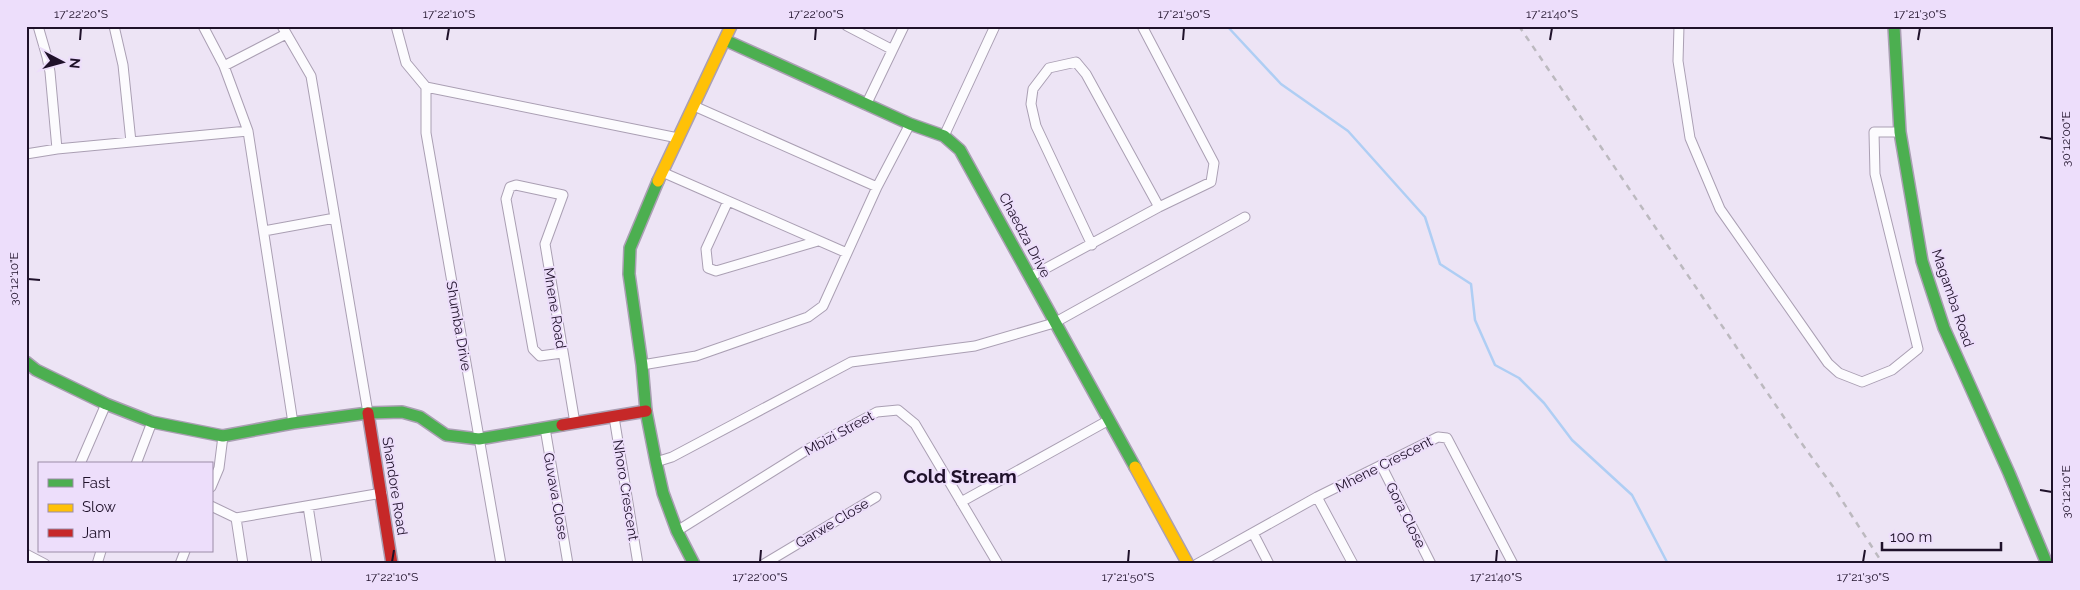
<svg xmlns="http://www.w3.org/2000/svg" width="2080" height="590" font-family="Raleway,sans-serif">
<rect width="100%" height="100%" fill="#ede4f5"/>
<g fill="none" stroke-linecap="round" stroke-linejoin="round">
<path stroke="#afcef4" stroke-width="2.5" d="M1227 26 1281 84 1348 131 1425 217 1440 264 1471 284 1475 320 1495 365 1519 378 1544 403 1572 440 1632 495 1668 564"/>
<defs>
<path id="street" d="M38 26 47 57 50 72 57 149
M114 26 123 65 131 142
M203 26 224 66 248 131 293 423
M282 26 311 76 368 413
M396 26 406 63 426 87 678 138
M847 26 891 49
M1679 26 1678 61 1690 138 1720 209 1828 363 1839 373 1862 382 1892 370 1918 349 1875 174 1874 132H1900
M224 66 286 34
M426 87V133L501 564
M866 105 904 26
M694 106 877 187
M944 136 995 26
M26 154 57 149 248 131
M662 172 847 253
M728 201 706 249 708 268 716 271 818 241
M264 231 335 218
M1092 245 1036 126 1031 104 1033 89 1049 68 1076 62 1086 74 1159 207
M1030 277 1159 207 1211 182 1214 163 1142 26
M562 353 540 356 533 349 506 199 510 187 516 185 563 195 545 244 575 423
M642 365 696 356 808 317 823 306 877 187 910 124
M614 417 638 564
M545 428 568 564
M656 462 672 457 851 362 975 346 1054 323 1245 217
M80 464 106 404
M136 464 152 422
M1381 465 1431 564
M211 487 219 468 223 436
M1317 497 1353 564
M961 502 1109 420
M211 506 236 518 382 493
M308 506 317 564
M236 518 243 564
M677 531 810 448 877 412 898 410 915 424 998 564
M1253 533 1269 564
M26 554 45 564
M97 564 101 551
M180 564 185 551
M764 564 876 497
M1197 564 1317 497 1438 437 1447 438 1513 564"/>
<path id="fast" d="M1894 26 1900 132 1922 261 1944 328 2009 473 2047 564
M725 40 910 124 944 136 960 150 1135 467
M658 181 630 248 629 274 642 365 646 411 656 462 663 493 677 531 694 564
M26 362 36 370 106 404 152 422 223 436 293 423 368 413 402 412 420 417 446 435 479 439 562 425"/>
<path id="slow" d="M658 181 731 26
M1135 467 1188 564"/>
<path id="jam" d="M368 413 392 564
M562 425 646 411"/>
</defs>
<use href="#street" stroke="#aa9fb3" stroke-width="11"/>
<use href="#fast" stroke="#aa9fb3" stroke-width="14"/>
<use href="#slow" stroke="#aa9fb3" stroke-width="14"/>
<use href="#jam" stroke="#aa9fb3" stroke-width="14"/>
<use href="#street" stroke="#fcfbfe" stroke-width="9"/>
<use href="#fast" stroke="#4caf50" stroke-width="11"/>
<use href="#slow" stroke="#ffc107" stroke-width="11"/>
<use href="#jam" stroke="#c62828" stroke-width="11"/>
<path stroke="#bcb9bf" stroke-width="2.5" stroke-dasharray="6 6" stroke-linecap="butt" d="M1519 26 1800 441 1834 488 1883 564"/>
</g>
<path fill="none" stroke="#1f112a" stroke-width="2" d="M80 40 81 28M447 40 449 28M815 40 816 28M1183 40 1184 28M1550 40 1552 28M1918 40 1920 28M2040 137 2052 139M28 279 40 280M2040 490 2052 492M392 562 394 550M760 562 761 550M1128 562 1129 550M1496 562 1497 550M1863 562 1865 550"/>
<g text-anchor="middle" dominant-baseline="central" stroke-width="4" stroke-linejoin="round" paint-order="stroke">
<g font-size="14" fill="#1f112a" stroke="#eddefb">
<text transform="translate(1025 235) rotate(62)">Chaedza Drive</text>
<text transform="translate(1953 298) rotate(71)">Magamba Road</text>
<text transform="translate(555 308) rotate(81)">Mnene Road</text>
<text transform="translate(459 326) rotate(80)">Shumba Drive</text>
<text transform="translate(839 433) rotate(-29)">Mbizi Street</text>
<text transform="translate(1384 464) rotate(-27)">Mhene Crescent</text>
<text transform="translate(395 486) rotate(81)">Shandore Road</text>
<text transform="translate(626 490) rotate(81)">Nhoro Crescent</text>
<text transform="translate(556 496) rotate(80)">Guvava Close</text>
<text transform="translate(1406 515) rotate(63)">Gora Close</text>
<text transform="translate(832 523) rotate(-31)">Garwe Close</text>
</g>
<g font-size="19" font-weight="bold" fill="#1f112a" stroke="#eddefb">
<text x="960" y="476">Cold Stream</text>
</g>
</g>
<rect width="2080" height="590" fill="none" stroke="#eddefb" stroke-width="55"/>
<rect x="38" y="462" width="175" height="90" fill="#eddefb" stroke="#9b8ca7"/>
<rect x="48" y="479" width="25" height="8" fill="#4caf50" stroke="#9b8ca7"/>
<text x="82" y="488" font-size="15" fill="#1f112a">Fast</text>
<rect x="48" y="504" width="25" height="8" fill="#ffc107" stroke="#9b8ca7"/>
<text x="82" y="512" font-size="15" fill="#1f112a">Slow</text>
<rect x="48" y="529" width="25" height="8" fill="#c62828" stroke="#9b8ca7"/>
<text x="82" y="538" font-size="15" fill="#1f112a">Jam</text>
<g transform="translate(62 62) rotate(96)" stroke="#eddefb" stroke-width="4" paint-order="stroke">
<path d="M0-4L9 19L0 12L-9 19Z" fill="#1f112a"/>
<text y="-8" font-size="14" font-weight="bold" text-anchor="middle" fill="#1f112a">N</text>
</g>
<path d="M1882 542v8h119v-8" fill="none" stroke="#1f112a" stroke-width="2.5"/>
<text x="1890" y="542" font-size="15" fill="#1f112a" stroke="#eddefb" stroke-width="4" paint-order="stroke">100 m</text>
<rect x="28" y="28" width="2024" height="534" fill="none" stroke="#1f112a" stroke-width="2"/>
<g font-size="12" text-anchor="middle" fill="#1f112a">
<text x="81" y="18">17°22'20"S</text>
<text x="449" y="18">17°22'10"S</text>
<text x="816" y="18">17°22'00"S</text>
<text x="1184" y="18">17°21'50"S</text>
<text x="1552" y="18">17°21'40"S</text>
<text x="1920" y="18">17°21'30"S</text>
<text transform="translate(2066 139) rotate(-90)" y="4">30°12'00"E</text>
<text transform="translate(14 279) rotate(-90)" y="4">30°12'10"E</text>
<text transform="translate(2066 492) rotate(-90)" y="4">30°12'10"E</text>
<text x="392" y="581">17°22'10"S</text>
<text x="760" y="581">17°22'00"S</text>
<text x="1128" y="581">17°21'50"S</text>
<text x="1496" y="581">17°21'40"S</text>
<text x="1863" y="581">17°21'30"S</text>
</g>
</svg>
